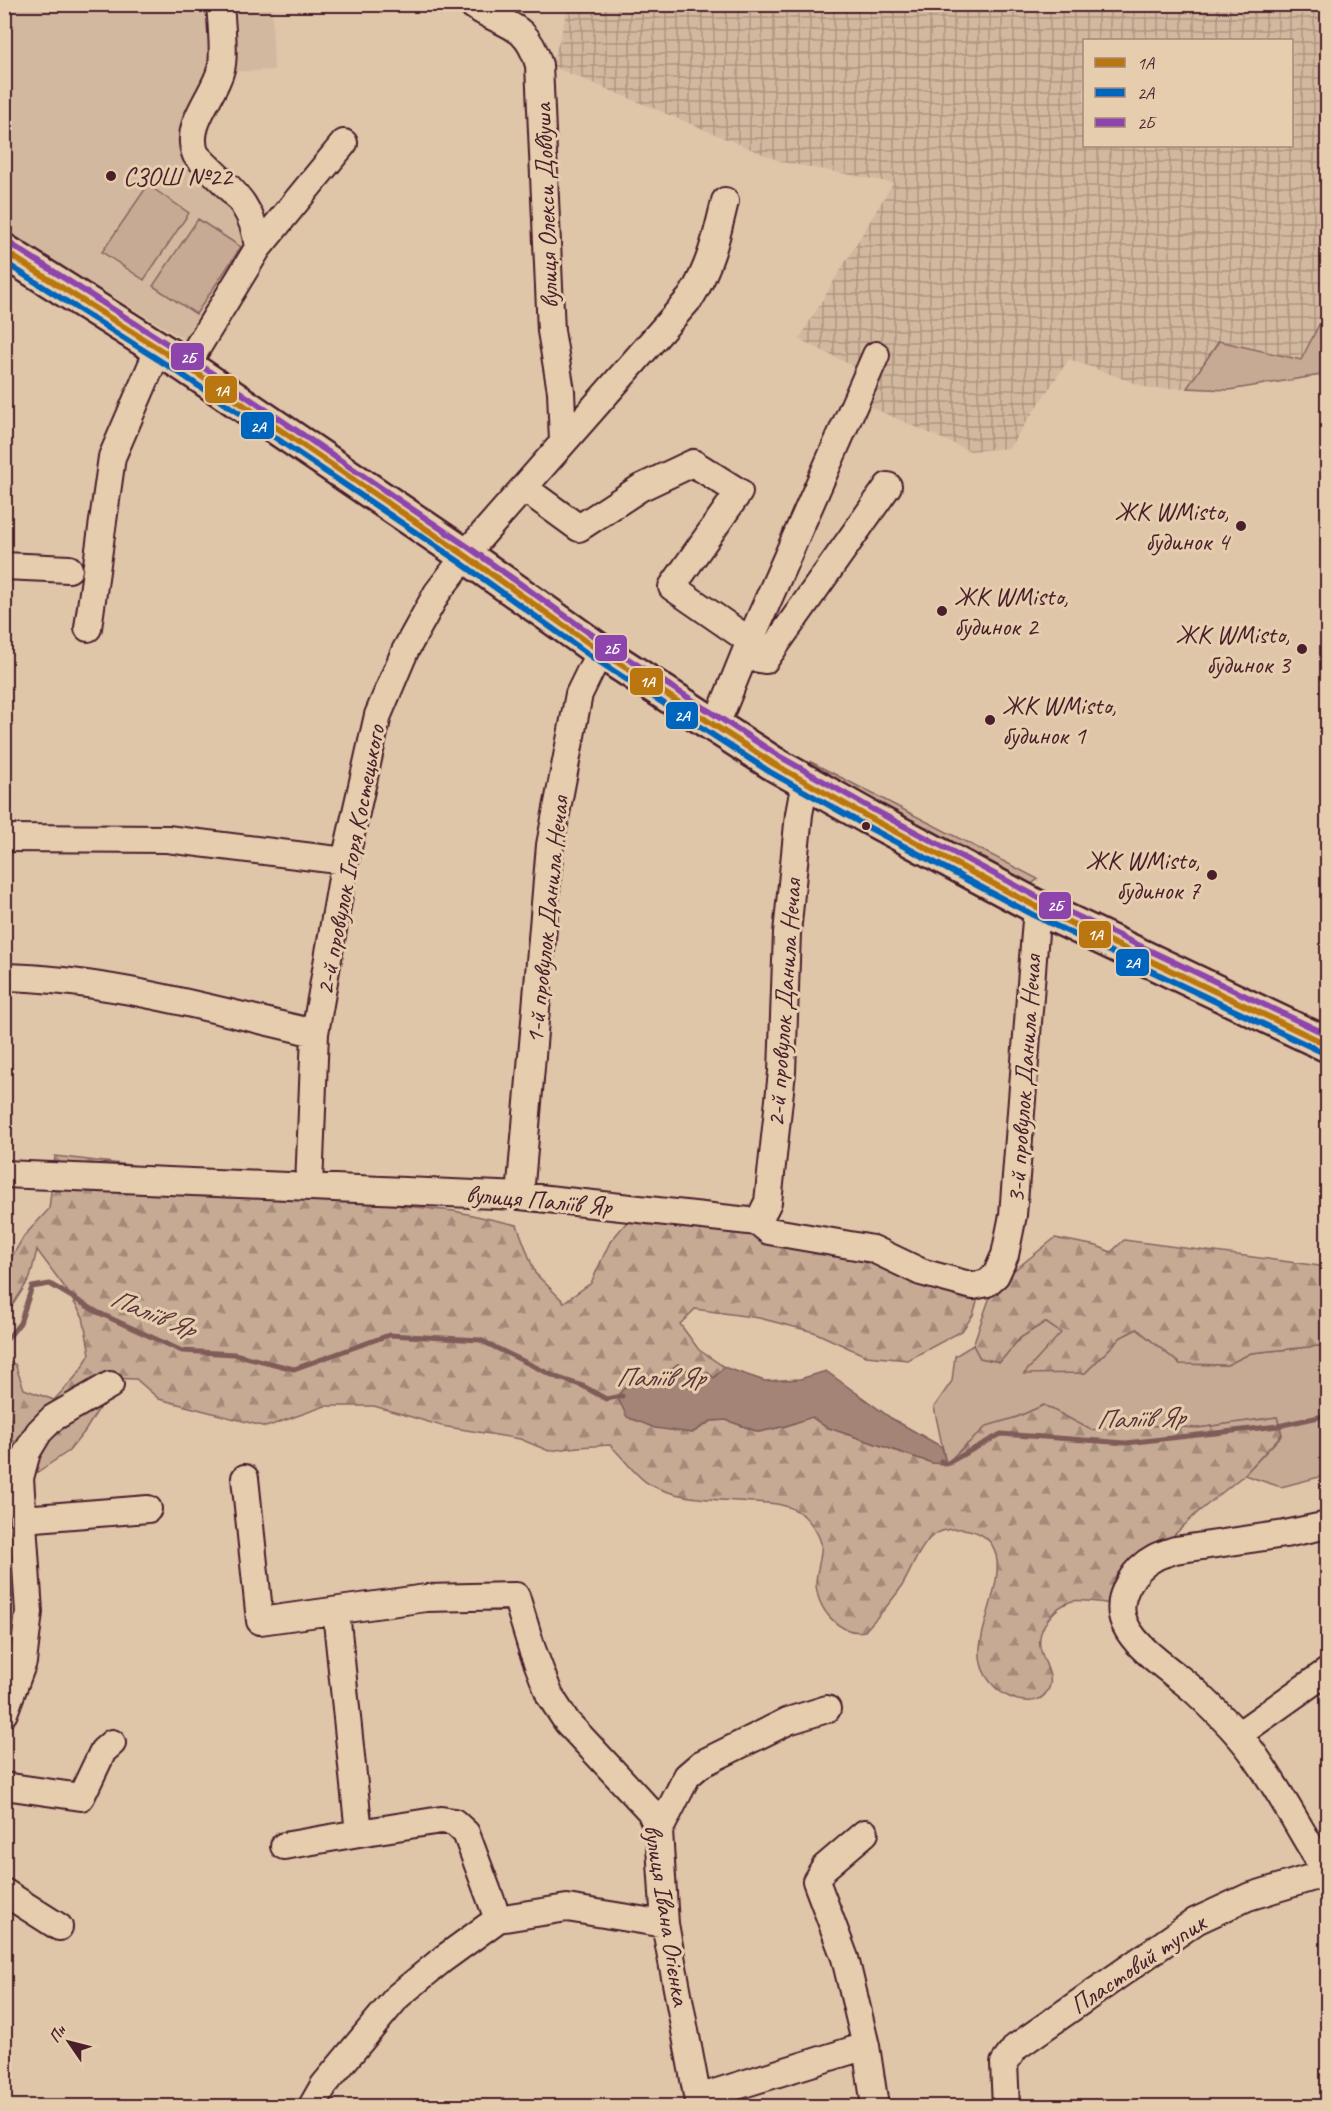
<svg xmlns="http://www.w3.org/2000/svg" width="1332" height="2111" font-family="Caveat,sans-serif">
<defs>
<pattern id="industrial-grid" width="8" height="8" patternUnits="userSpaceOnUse" patternTransform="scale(1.5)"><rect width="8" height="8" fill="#d2b89e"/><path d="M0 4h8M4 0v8" fill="none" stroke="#ac9581"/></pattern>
<pattern id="forest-firs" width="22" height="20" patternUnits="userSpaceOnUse" patternTransform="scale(1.5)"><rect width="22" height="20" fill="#c6aa94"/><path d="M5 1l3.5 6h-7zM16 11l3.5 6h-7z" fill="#a38a79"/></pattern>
</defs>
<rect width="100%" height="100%" fill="#dfc6a9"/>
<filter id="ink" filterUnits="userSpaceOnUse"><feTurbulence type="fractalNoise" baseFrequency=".0167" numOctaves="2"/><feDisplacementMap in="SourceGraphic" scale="12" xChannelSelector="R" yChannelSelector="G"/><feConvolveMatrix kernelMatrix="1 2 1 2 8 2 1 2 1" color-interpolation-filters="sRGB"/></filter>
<g filter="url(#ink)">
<path fill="#d2b89e" d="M264 4 272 10 274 70 228 72 193 131 257 236 197 347 5 231 4 5Z"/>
<path fill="url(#industrial-grid)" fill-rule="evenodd" d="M569 5H1327V309L1301 361 1219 341 1187 388 1151 389 1069 359 1009 448 970 451 857 401 869 374 799 339 893 183 782 162 552 66ZM1084 40H1292V146H1084Z"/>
<path fill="#c6aa94" stroke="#886460" stroke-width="1.5" d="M148 185 189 213 144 280 102 252Z
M198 219 241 247 196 314 153 286Z
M1327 309V374L1229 390 1187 388 1219 341 1301 360Z
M811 762 1038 879 1030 885 814 773Z
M1045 1322 1062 1333 1025 1373H1085L1121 1337 1137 1329 1180 1364 1227 1365 1251 1353 1327 1345V1475L1281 1487 1244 1475 1282 1435 1277 1417 1198 1428 1139 1425 1091 1430 1044 1405 1017 1417 965 1445 946 1464 934 1407 952 1381 955 1356 973 1345 980 1358 1000 1362 1020 1338Z"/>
<path fill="url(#forest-firs)" stroke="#886460" stroke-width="1.5" d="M55 1156 188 1172 218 1187 454 1211 517 1225 535 1273 564 1302 591 1283 610 1242 632 1216 746 1226 762 1244 789 1238 871 1252 979 1295 973 1315 962 1331 908 1360 866 1356 814 1332 759 1318 695 1309 680 1324 699 1350 724 1367 714 1378 707 1372 696 1376 678 1364 664 1374 628 1384 692 1433 711 1421 726 1420 759 1432 786 1426 811 1417 826 1427 932 1463 946 1464 987 1426 1017 1417 1044 1405 1091 1430 1139 1425 1198 1428 1277 1417 1282 1434 1244 1475 1197 1513 1136 1572 1121 1605C1111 1604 1080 1599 1072 1601 1055 1606 1037 1628 1040 1646 1042 1662 1058 1679 1046 1693 1042 1699 1034 1702 1026 1701 1015 1701 1001 1694 994 1686 984 1676 979 1663 980 1649 982 1613 1024 1543 969 1530 956 1527 940 1529 930 1538 916 1552 911 1573 900 1589 890 1604 877 1617 865 1631 839 1636 817 1609 816 1583 816 1570 823 1556 821 1543 818 1532 809 1519 800 1513 786 1503 768 1503 752 1502 718 1499 680 1501 649 1484 636 1477 622 1456 610 1445L578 1447 549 1451 520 1439 442 1426 374 1406H325L266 1427 159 1399 136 1379 106 1378V1397L85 1431 69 1451 33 1475 17 1445 5 1429V1361L15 1364 24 1389 54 1400 78 1374 90 1354 83 1317 66 1289 37 1250 30 1278 5 1317V1269L24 1236 49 1209Z
M1055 1238 1097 1246 1111 1252 1124 1240 1327 1267V1345L1251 1353 1227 1365 1180 1364 1137 1329 1121 1337 1085 1373 1024 1374 1061 1333 1045 1322 1020 1338 1000 1362 980 1358 973 1345 991 1294 1007 1276Z"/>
<path fill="#a38477" stroke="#7f5c59" stroke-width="1.5" d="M678 1364 696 1376 707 1372 714 1378 724 1367 765 1381 800 1379 826 1371 891 1418 942 1447 946 1464 932 1463 826 1427 812 1417 786 1426 759 1432 726 1420 711 1421 692 1433 655 1428 627 1417 617 1396 628 1384 664 1374Z"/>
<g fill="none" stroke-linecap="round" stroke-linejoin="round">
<path stroke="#7f5c59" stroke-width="5" d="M4 1343 20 1323 32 1287 50 1284 97 1312 182 1351 234 1354 294 1369 389 1335 480 1340 556 1377 583 1386 606 1399 622 1396
M941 1461 946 1464 1001 1434 1126 1443 1278 1426 1328 1415"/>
<defs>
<path id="minor" d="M471 4C503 27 526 20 539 65L551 331 561 391 563 442
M258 248 344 143
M186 366 258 248C253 200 226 187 196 155 183 125 214 97 221 69 225 57 221 19 220 4
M524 488 579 528 640 488 693 463 739 492 672 587 750 641
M4 566 69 569
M88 628 112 457 159 348
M744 656 765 660 888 486
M713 725 722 710 750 641 876 355
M4 838 167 839 345 861
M4 977C109 979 213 1010 315 1033
M4 1174 520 1196 758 1222 769 1231 873 1249 921 1272 973 1286 987 1283 996 1275 1005 1255 1013 1215 1037 907
M309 1187 315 1033 345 861 378 715 405 651 437 593 476 542 691 297C710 267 717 235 725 201
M520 1196 550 845 579 694 600 651
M758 1222 768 1202 782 1072 787 933 799 814 805 782
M245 1478 260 1621 426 1598 516 1596 532 1649 550 1696 567 1722 650 1811 659 1831 665 1924 699 2106
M23 1519 148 1509
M1328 1525 1285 1534 1175 1550C1168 1553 1160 1554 1154 1558 1135 1568 1118 1593 1122 1615 1128 1646 1175 1672 1197 1693 1220 1715 1244 1738 1261 1765 1285 1800 1305 1839 1328 1875
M336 1612 359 1833 441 1820 454 1822 466 1833 498 1919
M4 1713 23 1662 29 1612 20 1478 27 1452 39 1432 53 1418 110 1385
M1238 1735 1328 1671
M4 1786 81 1797 103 1751 112 1743
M659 1831 687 1776 701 1764 788 1721 827 1709
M865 1833 824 1868 816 1881 845 1958 866 2046 875 2106
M284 1846 359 1833
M4 1892 59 1927
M698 2098 866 2046
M312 2106 324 2085 398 1996 443 1959 498 1919 567 1908 665 1924
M1006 2106 1004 2063 1016 2047 1196 1921 1248 1897 1327 1873"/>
<path id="major" d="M4 251 186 366 466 556 600 651 774 764 870 818 1037 907 1328 1045"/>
</defs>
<use href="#minor" stroke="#4a1f2b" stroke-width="30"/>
<use href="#major" stroke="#4a1f2b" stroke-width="38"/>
<use href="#minor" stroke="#e5cdae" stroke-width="26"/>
<use href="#major" stroke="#e5cdae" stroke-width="33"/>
<defs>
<path id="bus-1" d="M4 251 186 366 466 556 600 651 774 764 870 818 1037 907 1328 1045"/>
<path id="bus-2" d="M4 262 181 374 461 563 595 659 770 772 866 826 1033 915 1324 1053"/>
<path id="bus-3" d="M9 243 191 359 471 549 605 644 779 756 874 810 1041 899 1328 1035"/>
</defs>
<use href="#bus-1" stroke="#e5cdae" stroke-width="10"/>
<use href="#bus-2" stroke="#e5cdae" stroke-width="10"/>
<use href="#bus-3" stroke="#e5cdae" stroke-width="10"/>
<use href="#bus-1" stroke="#ba770f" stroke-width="6"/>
<use href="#bus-2" stroke="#0065bd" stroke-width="6"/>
<use href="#bus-3" stroke="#8e44ad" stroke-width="6"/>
</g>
</g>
<g fill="#4a1f2b" stroke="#e5cdae" stroke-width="2">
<circle cx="111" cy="176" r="6"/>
<circle cx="1241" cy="526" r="6"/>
<circle cx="942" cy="611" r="6"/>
<circle cx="1302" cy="649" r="6"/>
<circle cx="990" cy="720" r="6"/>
<circle cx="866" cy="826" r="5"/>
<circle cx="1212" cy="875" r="6"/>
</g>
<g text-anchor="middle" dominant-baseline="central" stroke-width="6" stroke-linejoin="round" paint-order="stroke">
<g font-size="26" fill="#4a1f2b" stroke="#e5cdae" text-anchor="start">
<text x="123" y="176">СЗОШ №22</text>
<text x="1229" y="511" text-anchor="end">ЖК WMisto,<tspan x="1229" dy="30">будинок 4</tspan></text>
<text x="954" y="596">ЖК WMisto,<tspan x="954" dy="30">будинок 2</tspan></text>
<text x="1290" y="634" text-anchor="end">ЖК WMisto,<tspan x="1290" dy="30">будинок 3</tspan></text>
<text x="1002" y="705">ЖК WMisto,<tspan x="1002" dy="30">будинок 1</tspan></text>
<text x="1200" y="860" text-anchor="end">ЖК WMisto,<tspan x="1200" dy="30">будинок 7</tspan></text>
</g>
<g font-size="26" fill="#4a1f2b" stroke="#e5cdae">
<text transform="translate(546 206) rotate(-92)">вулиця Олекси Довбуша</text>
<text transform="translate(350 860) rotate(-79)">2-й провулок Ігоря Костецького</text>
<text transform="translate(547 920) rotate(-84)">1-й провулок Данила Нечая</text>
<text transform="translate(784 1003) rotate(-86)">2-й провулок Данила Нечая</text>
<text transform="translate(1024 1079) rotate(-86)">3-й провулок Данила Нечая</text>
<text transform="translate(539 1200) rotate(5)">вулиця Паліїв Яр</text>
<text transform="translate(667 1915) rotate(81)">вулиця Івана Огієнка</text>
<text transform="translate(1138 1964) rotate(-34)">Пластовий тупик</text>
</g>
<g font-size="27" font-style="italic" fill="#5c333a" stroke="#e5cdae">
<text transform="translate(153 1313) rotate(22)">Паліїв Яр</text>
<text x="660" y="1377">Паліїв Яр</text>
<text transform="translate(1140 1418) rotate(-2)">Паліїв Яр</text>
</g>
</g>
<g stroke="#e5cdae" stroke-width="2">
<rect x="170" y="342" width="35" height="29" rx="6" fill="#8e44ad"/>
<rect x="204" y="375" width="34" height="29" rx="6" fill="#ba770f"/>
<rect x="240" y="411" width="35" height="29" rx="6" fill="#0065bd"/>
<rect x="594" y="634" width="34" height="28" rx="6" fill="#8e44ad"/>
<rect x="629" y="667" width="35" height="29" rx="6" fill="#ba770f"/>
<rect x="665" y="701" width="34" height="29" rx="6" fill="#0065bd"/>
<rect x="1038" y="891" width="34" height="29" rx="6" fill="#8e44ad"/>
<rect x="1078" y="920" width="34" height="29" rx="6" fill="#ba770f"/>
<rect x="1115" y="948" width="35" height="29" rx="6" fill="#0065bd"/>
</g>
<g font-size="16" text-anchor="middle" font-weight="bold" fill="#fff">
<text x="188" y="363">2Б</text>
<text x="221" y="396">1А</text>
<text x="258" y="432">2А</text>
<text x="611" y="654">2Б</text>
<text x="647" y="687">1А</text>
<text x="682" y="721">2А</text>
<text x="1055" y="911">2Б</text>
<text x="1095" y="940">1А</text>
<text x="1132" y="968">2А</text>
</g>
<rect width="1332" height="2111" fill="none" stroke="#e5cdae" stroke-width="24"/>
<rect x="12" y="12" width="1308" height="2087" fill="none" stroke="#4a1f2b" stroke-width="2" filter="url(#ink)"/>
<rect x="1083" y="39" width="210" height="108" fill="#e5cdae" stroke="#a7877a" stroke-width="1.5"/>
<rect x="1095" y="58" width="30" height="9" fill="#ba770f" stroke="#a7877a" stroke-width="1.5"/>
<text x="1137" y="69" font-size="18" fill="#4a1f2b">1А</text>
<rect x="1095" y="88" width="30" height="9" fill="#0065bd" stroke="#a7877a" stroke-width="1.5"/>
<text x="1137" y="99" font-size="18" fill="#4a1f2b">2А</text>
<rect x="1095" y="118" width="30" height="9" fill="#8e44ad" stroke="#a7877a" stroke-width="1.5"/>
<text x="1137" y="129" font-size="18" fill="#4a1f2b">2Б</text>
<g transform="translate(69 2042) rotate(305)" stroke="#e5cdae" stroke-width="4.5" paint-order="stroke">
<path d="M0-4.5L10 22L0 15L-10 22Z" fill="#4a1f2b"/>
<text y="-9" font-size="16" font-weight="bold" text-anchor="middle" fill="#4a1f2b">Пн</text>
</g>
</svg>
